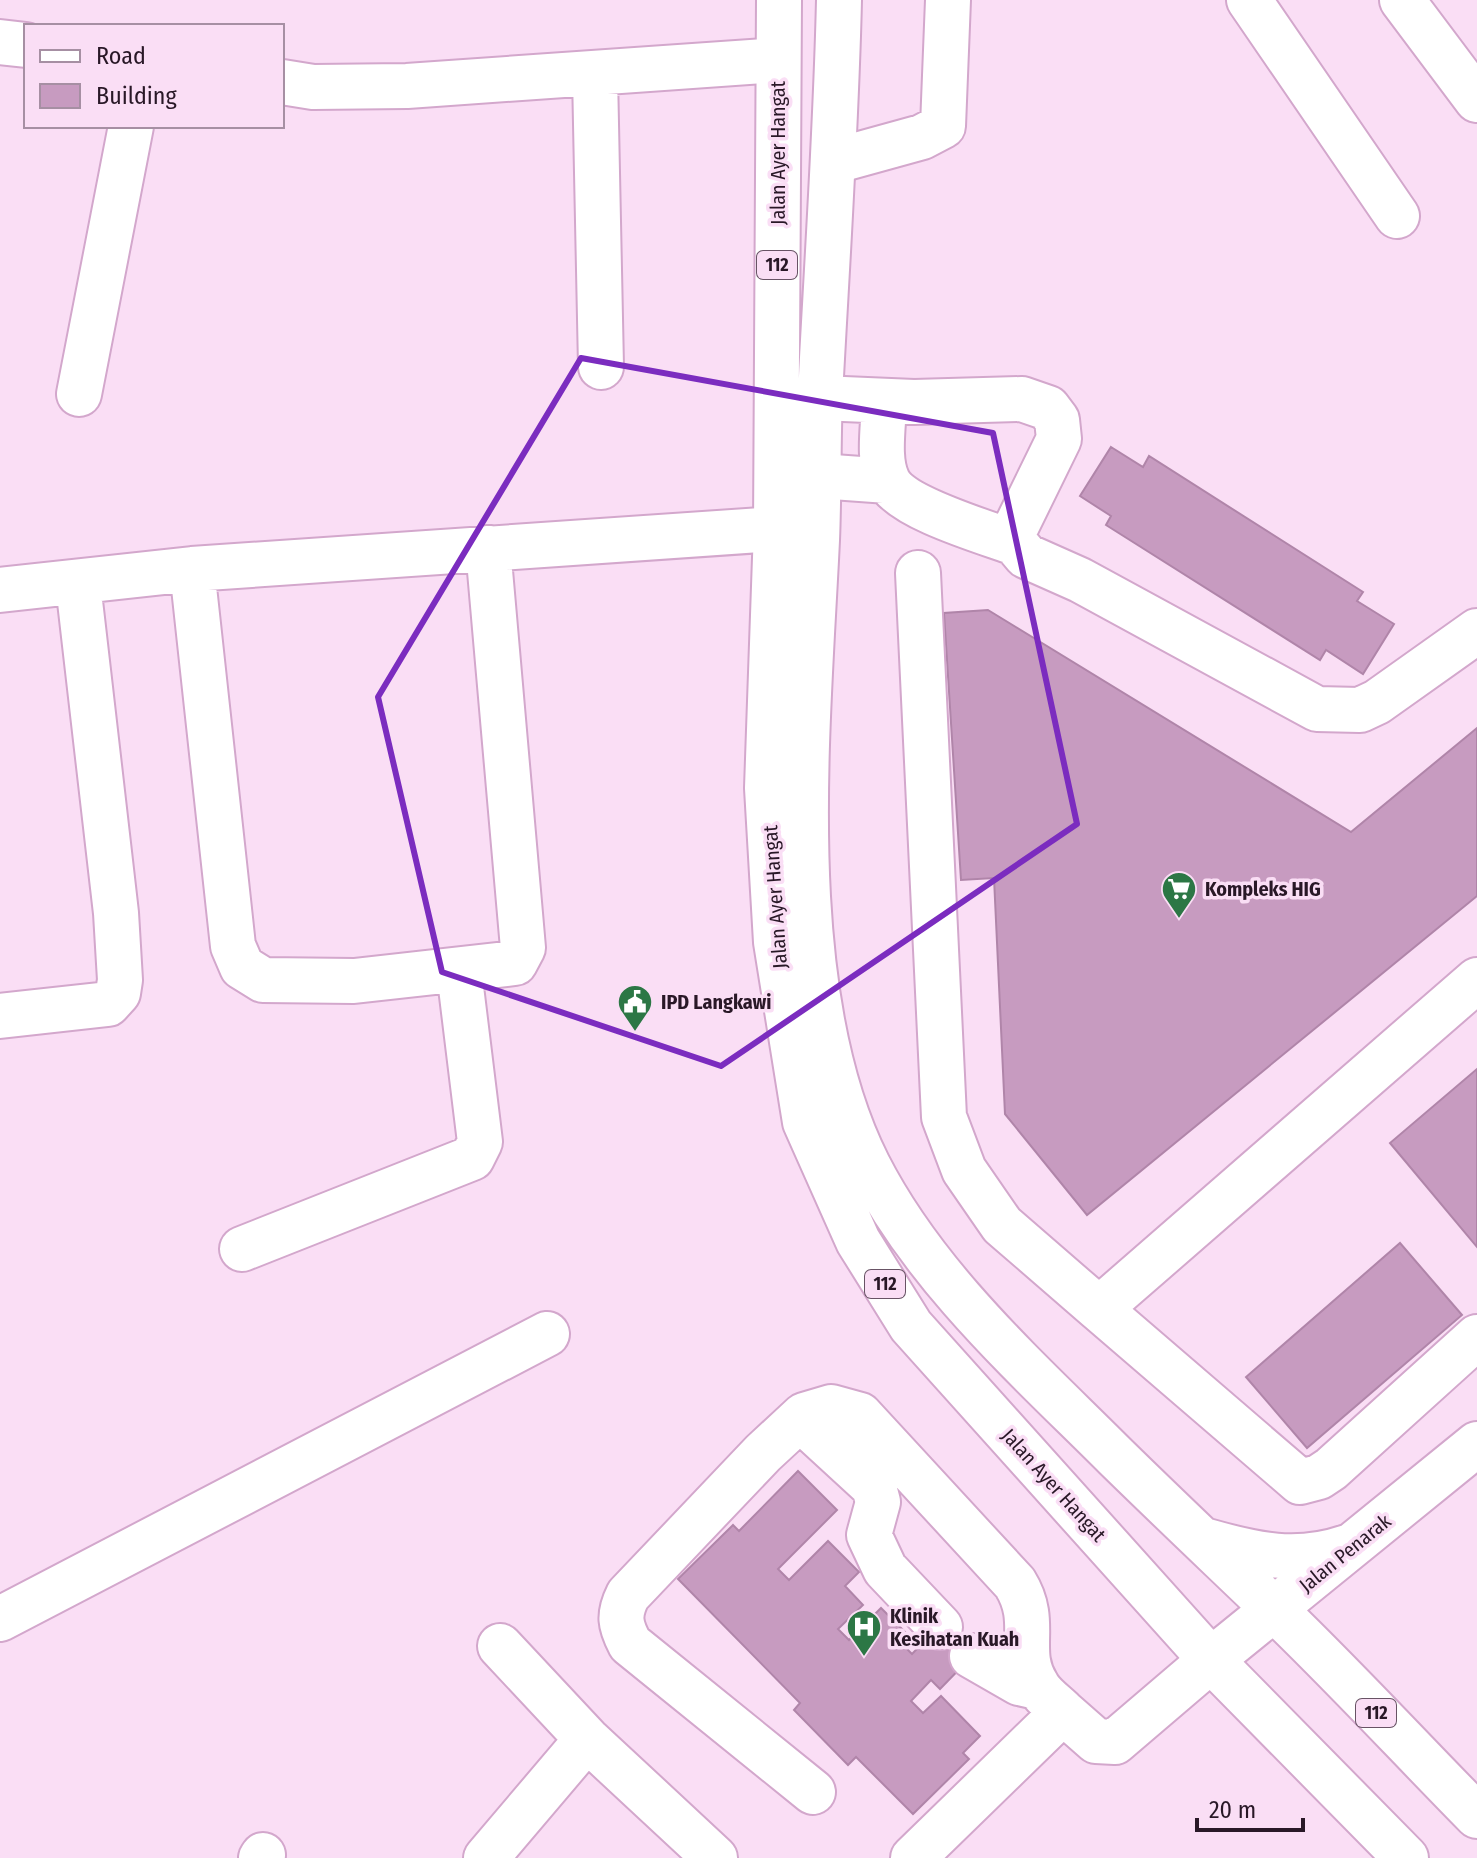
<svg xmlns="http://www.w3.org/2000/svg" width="1477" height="1858" font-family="'Fira Sans Condensed',sans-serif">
<rect width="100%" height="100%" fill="#fadef5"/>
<path fill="#c79bc0" stroke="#b085a9" stroke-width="2" d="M1111 447 1143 467 1149 456 1363 592 1357 601 1394 624 1363 674 1326 650 1320 660 1106 525 1111 516 1080 496Z
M988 610 1351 832 1477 728V896L1087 1215 1005 1114 994 878 961 880 944 613Z
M1477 1069V1247L1390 1143Z
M1400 1243 1462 1315 1307 1448 1246 1377Z
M798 1471 837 1510 778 1569 789 1580 828 1541 859 1572 845 1586 863 1605 838 1629 849 1640 881 1608 911 1638 903 1645 912 1654 945 1620 976 1652 940 1689 931 1680 911 1701 923 1713 941 1696 980 1736 963 1753 969 1759 913 1814 856 1757 848 1765 794 1710 800 1703 678 1579 733 1525 739 1531Z"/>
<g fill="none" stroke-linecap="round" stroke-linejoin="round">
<defs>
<path id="minor" d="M1249 0 1397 216
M1402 0 1477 100
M0 42 26 45
M595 75 601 367
M282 82 313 87 407 86 778 60
M835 161 922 137 943 126 948 0
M79 394 131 126
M820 398 914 402 1022 399 1048 408 1057 420 1059 439 1014 531 1015 543 1026 556 1080 580 1317 709 1360 710 1377 702 1477 631
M884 401C884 424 877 459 888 481 902 508 985 532 1015 543
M819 476 888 481
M192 569 233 946 242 967 263 980 354 981 515 963 523 948 488 548
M918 573 944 1117 964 1170 1002 1225 1099 1309
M0 590 192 569 776 529 815 533
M1477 980 1099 1309 1300 1482 1319 1477 1331 1469 1477 1337
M0 1016 108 1004 118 993 120 980 116 913 78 584
M242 1249 472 1158 480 1142 459 971
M800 1419 874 1487 878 1502 869 1535 885 1569 940 1627
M0 1619 547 1334
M500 1646 587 1739 715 1858
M972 1656 1019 1683 1037 1687
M813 1792 630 1644C620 1625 618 1615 628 1595L763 1453 804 1415 831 1407 860 1415 1015 1583C1040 1623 1015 1650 1037 1685 1042 1695 1055 1704 1063 1712
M261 1858 263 1855
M486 1858 587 1739
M913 1858 1063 1712 1096 1741 1115 1742 1211 1660"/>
<path id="major" d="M779 0 776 529 767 788 776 942 805 1122 858 1241 911 1326 1211 1660 1406 1858
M839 0C836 132 827 263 820 395 818 443 819 492 817 540 808 730 781 993 868 1165 926 1279 1027 1368 1116 1457 1168 1508 1221 1558 1273 1608 1343 1675 1409 1747 1477 1816
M1207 1541C1256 1555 1297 1564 1347 1547
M1211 1660 1477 1444"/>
</defs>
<use href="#minor" stroke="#d3a7cc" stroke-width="48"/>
<use href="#major" stroke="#d3a7cc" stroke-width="48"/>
<use href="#minor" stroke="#fff" stroke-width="44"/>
<use href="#major" stroke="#fff" stroke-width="44"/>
</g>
<path fill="none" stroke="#7b2cbf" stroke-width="6" stroke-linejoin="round" d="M581 358 993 433 1077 824 721 1066 442 972 378 697Z"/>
<defs>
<symbol id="supermarket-pin" viewBox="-11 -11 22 30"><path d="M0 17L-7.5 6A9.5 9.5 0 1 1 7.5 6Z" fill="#2c7745" stroke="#fadef5"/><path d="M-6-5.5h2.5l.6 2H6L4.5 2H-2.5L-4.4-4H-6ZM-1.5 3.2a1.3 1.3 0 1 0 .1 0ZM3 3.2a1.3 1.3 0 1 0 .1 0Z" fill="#fff"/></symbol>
<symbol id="civic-pin" viewBox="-11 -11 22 30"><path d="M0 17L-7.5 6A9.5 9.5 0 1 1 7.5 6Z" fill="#2c7745" stroke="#fadef5"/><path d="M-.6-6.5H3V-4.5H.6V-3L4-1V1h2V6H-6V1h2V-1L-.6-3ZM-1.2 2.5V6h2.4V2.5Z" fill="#fff"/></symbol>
<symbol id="hospital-pin" viewBox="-11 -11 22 30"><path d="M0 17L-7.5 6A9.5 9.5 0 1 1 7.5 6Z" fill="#2c7745" stroke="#fadef5"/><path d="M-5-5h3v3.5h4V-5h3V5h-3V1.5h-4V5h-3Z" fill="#fff"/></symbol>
</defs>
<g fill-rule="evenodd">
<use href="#supermarket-pin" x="1159" y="869" width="40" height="54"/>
<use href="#civic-pin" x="615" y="982" width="40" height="54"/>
<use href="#hospital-pin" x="844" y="1607" width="40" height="54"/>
</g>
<g text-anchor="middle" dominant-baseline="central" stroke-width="7" stroke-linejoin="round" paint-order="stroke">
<g fill="#fadef5" stroke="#685365" stroke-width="2">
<rect x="757" y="251" width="40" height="28" rx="6"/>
<rect x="865" y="1270" width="40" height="28" rx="6"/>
<rect x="1356" y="1699" width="40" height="28" rx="6"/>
</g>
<g font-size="18" font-weight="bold" fill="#291827">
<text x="777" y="265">112</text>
<text x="885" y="1284">112</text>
<text x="1376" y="1713">112</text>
</g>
<g font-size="20" fill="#291827" stroke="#fadef5">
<text transform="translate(778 153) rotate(-90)">Jalan Ayer Hangat</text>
<text transform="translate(775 897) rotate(-94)">Jalan Ayer Hangat</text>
<text transform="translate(1054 1485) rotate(48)">Jalan Ayer Hangat</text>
<text transform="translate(1345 1553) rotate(-39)">Jalan Penarak</text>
</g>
<g font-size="20" font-weight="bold" fill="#291827" stroke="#fadef5" text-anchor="start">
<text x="1205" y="889">Kompleks HIG</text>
<text x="661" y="1002">IPD Langkawi</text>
<text x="890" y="1616">Klinik<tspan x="890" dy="23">Kesihatan Kuah</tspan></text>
</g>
</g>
<rect x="24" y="24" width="260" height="104" fill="#fadef5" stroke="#a68fa3" stroke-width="2"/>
<rect x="40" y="50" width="40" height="12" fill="#ffffff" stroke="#a68fa3" stroke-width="2"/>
<text x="96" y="64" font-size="24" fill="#291827">Road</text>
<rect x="40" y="84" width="40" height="24" fill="#c79bc0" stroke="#a68fa3" stroke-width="2"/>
<text x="96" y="104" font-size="24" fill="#291827">Building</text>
<path d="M1197 1818v12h106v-12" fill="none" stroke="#291827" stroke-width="4"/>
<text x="1209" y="1818" font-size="24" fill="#291827" stroke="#fadef5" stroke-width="6" paint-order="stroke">20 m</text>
</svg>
